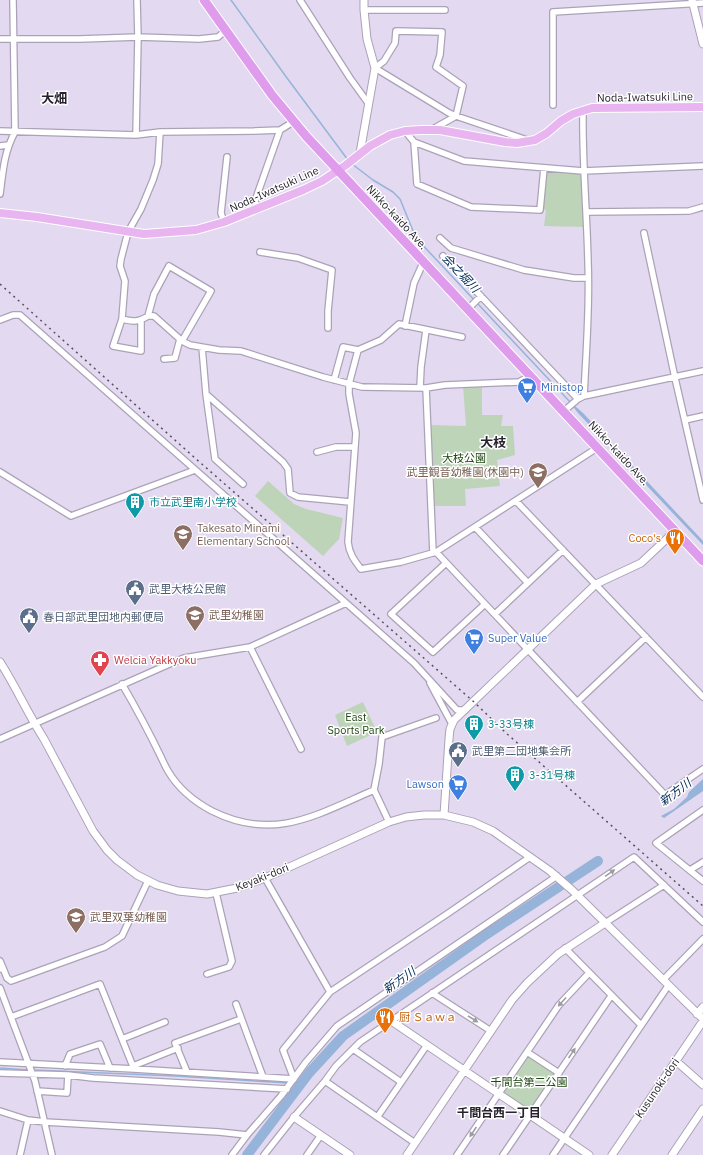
<svg xmlns="http://www.w3.org/2000/svg" width="703" height="1155" font-family="'IBM Plex Sans','Noto Sans JP',sans-serif">
<rect width="100%" height="100%" fill="#e3d9f0"/>
<path fill="#bed4b8" d="M549 171 579 173 582 176 585 227 544 226 546 210 543 209 547 173Z
M482 385V415H503L501 426H513L515 455 497 460 500 486 465 489 466 506H433L430 425 466 426 463 386Z
M268 481 294 504 306 509 343 518 339 539 323 556 255 496Z
M363 702 377 732 347 746 335 715Z
M528 1054 555 1072 529 1111 502 1093Z"/>
<path fill="#96b4d9" d="M568 400 583 413 703 541V545L578 413Z
M703 779V791L664 818 661 816 674 809 687 797 689 792Z"/>
<g fill="none" stroke-linecap="round" stroke-linejoin="round">
<path stroke="#96b4d9" stroke-width="1.5" d="M231 0 287 78 348 160
M352 164 373 180 393 192 400 199 416 238 571 403
M0 1068 28 1070
M32 1070 175 1076 288 1083
M293 1083H302"/>
<path stroke="#96b4d9" stroke-width="10" d="M247 1155 309 1073 343 1036 487 934 598 861"/>
<defs>
<path id="minor" d="M300 0 350 78 368 103
M364 10H445
M0 39H80L138 37 199 39 218 37 225 31
M553 105V12L703 3
M583 110C582 161 587 212 588 262 590 307 586 352 584 396
M433 129 456 116 463 86 436 67 440 55 442 32 396 31 395 43 384 61 375 68 449 113 456 116 527 140
M0 131 136 135 160 132 254 131 280 130 293 122
M405 131 414 142 464 161 583 171 703 166
M136 135 138 37 137 0
M414 142 417 184 471 207 540 210 544 168
M0 146 8 145
M0 194C3 171 4 152 15 132L13 0
M258 209 255 201 280 130
M587 212 689 211 703 207
M224 222 221 213 227 157
M644 233 675 378 703 500
M440 238 451 248 524 270 574 278H588
M260 252 298 258 332 270 328 311V328
M443 256 578 399
M467 310 481 296
M148 316 154 294 169 266 211 291 182 341
M122 319C133 322 139 322 148 316H154L182 341 190 345 219 350 241 351 323 377 362 387 426 388 445 385 519 382 530 376
M0 320 13 315H20L414 663 457 710H465
M141 321V351L113 346 122 319 125 281 120 266 121 259 128 232 141 209 153 180 158 164 160 132
M405 326 414 283 423 263
M462 337 399 324 381 340 358 350 349 384V394L356 433 348 542C349 553 354 560 361 569L401 562 436 552 597 448
M202 347 206 394 283 462 288 469 290 493 298 497 350 502
M164 359 175 358 180 339
M334 380 343 347 358 350
M420 388 421 367 426 330
M426 388 433 553
M206 394 215 459 243 484
M564 411 578 399 584 396 703 371
M685 420 703 416
M317 452 336 447H355
M0 472 71 516 195 470
M516 501 703 697
M475 527 528 583
M436 552 665 795 703 769
M446 563 391 614 433 652 485 604
M495 614 563 550
M250 647 301 749
M430 683 452 724
M122 684C136 708 149 732 161 757 163 761 165 766 168 771 178 788 195 802 212 811 274 842 316 815 374 790
M577 702 646 637
M0 739 167 665 184 658 250 647 346 603
M703 810 656 843 703 881
M389 822 374 790 379 764 382 737 436 718
M690 870 703 862
M265 878 330 992
M605 923 664 885
M565 948 641 1025
M0 961 3 968
M0 969 3 968 7 978 11 981 105 947 122 936 148 881
M207 974 229 967 232 961 216 893
M663 980 703 939
M0 988 35 1081 52 1155
M432 993 491 1031
M236 1004 263 1077
M11 1017 100 984 134 1069
M122 1039 165 1022
M353 1049 401 1082
M527 1052 559 1073
M0 1062 134 1069 294 1079
M65 1066 70 1054 100 1044 110 1068
M133 1066 178 1048
M187 1072 175 1043 241 1019
M0 1073 68 1075 93 1078 287 1089
M294 1079 283 1050 330 992 447 914 530 857
M325 1081 415 1143
M37 1091 67 1093 68 1075
M0 1111 28 1120 45 1122 219 1132 247 1135
M378 1116 427 1045
M20 1155 28 1120
M232 1155 247 1135 281 1096 306 1062 337 1026 557 876
M264 1155 294 1117 325 1081 336 1066 360 1042 634 857 703 922
M307 1155 321 1135
M457 1155 559 1005 589 973
M503 1155 611 996
M553 1155 668 986"/>
<path id="tertiary" d="M692 0 703 44
M360 153 375 68 367 39 364 10V0
M0 662C16 687 28 714 44 739L93 831 107 850 117 860 137 875 157 885 178 891 207 894 237 888 265 878 389 822 406 817 424 815H444L473 822 493 831 550 871 572 890 703 1019
M444 815 449 739 450 729 454 720 596 584 641 563 675 531
M697 1014 703 1007
M390 1020 589 1155
M676 1061 703 1085
M294 1117 350 1155
M407 1155 512 1000 527 983 558 954 605 923
M612 1155 703 1021
M672 1155 703 1109"/>
<path id="primary" d="M0 213 37 217 144 234 196 230 224 222 303 190 322 181 346 165 370 146 390 135 405 131 421 130H440L505 142 517 143 535 140 547 133 561 121 573 114 592 108 703 107"/>
<path id="trunk" d="M204 0 272 95 306 136 703 561"/>
</defs>
<use href="#minor" stroke="#aca2b8" stroke-width="8"/>
<use href="#tertiary" stroke="#aca2b8" stroke-width="9"/>
<use href="#primary" stroke="#fff" stroke-width="10"/>
<use href="#trunk" stroke="#fff" stroke-width="11"/>
<use href="#minor" stroke="#fff" stroke-width="5.5"/>
<use href="#tertiary" stroke="#fff" stroke-width="7"/>
<use href="#primary" stroke="#e8b5f1" stroke-width="8"/>
<use href="#trunk" stroke="#e09cec" stroke-width="9"/>
<path stroke="#56515d" stroke-width="1.5" stroke-dasharray="2 4" stroke-linecap="butt" d="M0 284 195 458 474 702 506 733 703 906"/>
</g>
<defs><path id="oneway-solid" d="M-6-.8H1V-3.2L6.5 0L1 3.2V.8H-6Z"/></defs>
<g fill="#9e9ca0">
<use href="#oneway-solid" transform="translate(610 873) rotate(-34)"/>
<use href="#oneway-solid" transform="translate(562 1002) rotate(132)"/>
<use href="#oneway-solid" transform="translate(473 1019) rotate(32)"/>
<use href="#oneway-solid" transform="translate(572 1053) rotate(-56)"/>
<use href="#oneway-solid" transform="translate(473 1132) rotate(124)"/>
</g>
<defs>
<symbol id="supermarket-pin" viewBox="-11 -11 22 30"><path d="M0 17L-7.5 6A9.5 9.5 0 1 1 7.5 6Z" fill="#3f7fe0" stroke="#fff"/><path d="M-6-5.5h2.5l.6 2H6L4.5 2H-2.5L-4.4-4H-6ZM-1.5 3.2a1.3 1.3 0 1 0 .1 0ZM3 3.2a1.3 1.3 0 1 0 .1 0Z" fill="#fff"/></symbol>
<symbol id="school-pin" viewBox="-11 -11 22 30"><path d="M0 17L-7.5 6A9.5 9.5 0 1 1 7.5 6Z" fill="#8d6e63" stroke="#fff"/><path d="M0-5L7-2L0 1L-7-2ZM-4 1L0 2.5L4 1V4Q0 6-4 4Z" fill="#fff"/></symbol>
<symbol id="building-pin" viewBox="-11 -11 22 30"><path d="M0 17L-7.5 6A9.5 9.5 0 1 1 7.5 6Z" fill="#0f9aa8" stroke="#fff"/><path d="M-4-6H4V6H1V3H-1V6H-4ZM-2.5-4.3h1.7v1.8h-1.7ZM.8-4.3h1.7v1.8H.8ZM-2.5-1h1.7V.8h-1.7ZM.8-1h1.7V.8H.8Z" fill="#fff"/></symbol>
<symbol id="restaurant-pin" viewBox="-11 -11 22 30"><path d="M0 17L-7.5 6A9.5 9.5 0 1 1 7.5 6Z" fill="#e8710a" stroke="#fff"/><path d="M-5-6h1v4h1v-4h1v4h1v-4h1v5L-1.5 .5V6h-2V.5L-5-1ZM5-6V6H3V1.5H1.5Q1.5-4 5-6Z" fill="#fff"/></symbol>
<symbol id="civic-pin" viewBox="-11 -11 22 30"><path d="M0 17L-7.5 6A9.5 9.5 0 1 1 7.5 6Z" fill="#5c6f8a" stroke="#fff"/><path d="M-.6-6.5H3V-4.5H.6V-3L4-1V1h2V6H-6V1h2V-1L-.6-3ZM-1.2 2.5V6h2.4V2.5Z" fill="#fff"/></symbol>
<symbol id="pharmacy-pin" viewBox="-11 -11 22 30"><path d="M0 17L-7.5 6A9.5 9.5 0 1 1 7.5 6Z" fill="#e0444e" stroke="#fff"/><path d="M-2-6h4v4h4v4h-4v4h-4v-4h-4v-4h4Z" fill="#fff"/></symbol>
</defs>
<g fill-rule="evenodd">
<use href="#supermarket-pin" x="516" y="376" width="22" height="30"/>
<use href="#school-pin" x="527" y="461" width="22" height="30"/>
<use href="#building-pin" x="124" y="491" width="22" height="30"/>
<use href="#school-pin" x="172" y="523" width="22" height="30"/>
<use href="#restaurant-pin" x="664" y="527" width="22" height="30"/>
<use href="#civic-pin" x="124" y="578" width="22" height="30"/>
<use href="#school-pin" x="184" y="604" width="22" height="30"/>
<use href="#civic-pin" x="18" y="606" width="22" height="30"/>
<use href="#supermarket-pin" x="463" y="627" width="22" height="30"/>
<use href="#pharmacy-pin" x="89" y="649" width="22" height="30"/>
<use href="#building-pin" x="463" y="713" width="22" height="30"/>
<use href="#civic-pin" x="447" y="740" width="22" height="30"/>
<use href="#building-pin" x="504" y="764" width="22" height="30"/>
<use href="#supermarket-pin" x="447" y="773" width="22" height="30"/>
<use href="#school-pin" x="65" y="906" width="22" height="30"/>
<use href="#restaurant-pin" x="374" y="1006" width="22" height="30"/>
</g>
<g text-anchor="middle" dominant-baseline="central" stroke-width="3" stroke-linejoin="round" paint-order="stroke">
<g font-size="11" fill="#27232c" stroke="#fff">
<text transform="translate(645 97) rotate(-1)">Noda-Iwatsuki Line</text>
<text transform="translate(274 189) rotate(-24)">Noda-Iwatsuki Line</text>
<text transform="translate(397 217) rotate(47)">Nikko-kaido Ave.</text>
<text transform="translate(619 453) rotate(47)">Nikko-kaido Ave.</text>
<text transform="translate(262 877) rotate(-22)">Keyaki-dori</text>
<text transform="translate(657 1088) rotate(-56)">Kusunoki-dori</text>
</g>
<g font-size="11" fill="#366cbe" stroke="#fff" text-anchor="start">
<text x="541" y="387">Ministop</text>
<text x="488" y="638">Super Value</text>
<text x="444" y="784" text-anchor="end">Lawson</text>
</g>
<g font-size="11" fill="#1f4712" stroke="#fff">
<text x="464" y="458">大枝公園</text>
<text x="356" y="717">East<tspan x="356" dy="13">Sports Park</tspan></text>
<text x="529" y="1082">千間台第二公園</text>
</g>
<g font-size="11" fill="#785e54" stroke="#fff" text-anchor="start">
<text x="524" y="472" text-anchor="end">武里観音幼稚園(休園中)</text>
<text x="197" y="528">Takesato Minami<tspan x="197" dy="13">Elementary School</tspan></text>
<text x="209" y="615">武里幼稚園</text>
<text x="90" y="917">武里双葉幼稚園</text>
</g>
<g font-size="11" fill="#0d838f" stroke="#fff" text-anchor="start">
<text x="149" y="502">市立武里南小学校</text>
<text x="488" y="724">3-33号棟</text>
<text x="529" y="775">3-31号棟</text>
</g>
<g font-size="11" fill="#c56008" stroke="#fff" text-anchor="end">
<text x="661" y="538">Coco's</text>
<text x="399" y="1017" text-anchor="start">厨 Ｓａｗａ</text>
</g>
<g font-size="11" fill="#4e5e75" stroke="#fff" text-anchor="start">
<text x="149" y="589">武里大枝公民館</text>
<text x="43" y="617">春日部武里団地内郵便局</text>
<text x="472" y="751">武里第二団地集会所</text>
</g>
<g font-size="11" fill="#be3a42" stroke="#fff" text-anchor="start">
<text x="114" y="660">Welcia Yakkyoku</text>
</g>
<g font-size="12" font-style="italic" fill="#002a57" stroke="#fff">
<text transform="translate(461 273) rotate(47)">会之堀川</text>
<text transform="translate(675 792) rotate(-37)">新方川</text>
<text transform="translate(399 980) rotate(-35)">新方川</text>
</g>
<g font-size="12" font-weight="bold" fill="#27232c" stroke="#fff">
<text x="499" y="1112">千間台西一丁目</text>
</g>
<g font-size="13" font-weight="bold" fill="#27232c" stroke="#fff">
<text x="54" y="98">大畑</text>
<text x="493" y="442">大枝</text>
</g>
</g>
</svg>
